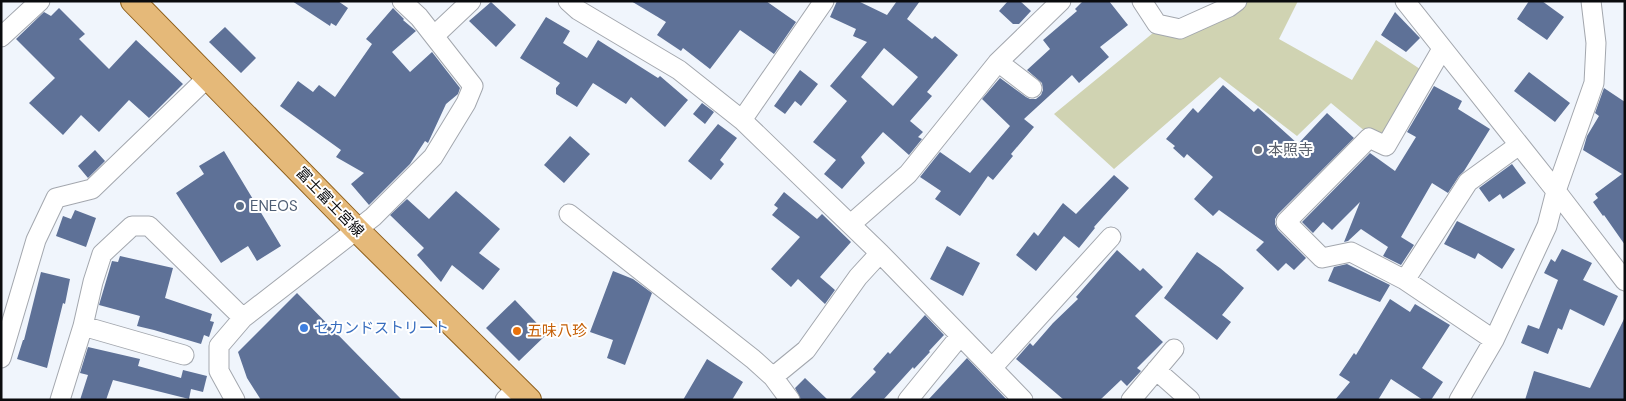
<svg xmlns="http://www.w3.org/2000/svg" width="1626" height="401" font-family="'DM Sans','Noto Sans JP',sans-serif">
<rect width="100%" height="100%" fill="#f0f5fc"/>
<path fill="#d0d3b2" d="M1243 1H1298L1279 39 1352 80 1376 40 1423 71 1378 142 1331 103 1297 136 1220 77 1114 169 1054 114 1153 33 1186 30Z"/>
<path fill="#5e7197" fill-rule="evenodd" d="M292 1H338L348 8 336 26 331 23 330 26Z
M631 1H766L796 22 774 54 740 30 710 69 683 48 681 51 657 35 666 22Z
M837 1H858L887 15 897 1H920L907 19 932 39 935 36 958 55 927 92 932 96 910 121 923 132 918 137 922 139 909 155 883 132 861 157 865 163 842 189 824 174 836 160 813 142 847 101 830 86 867 42 853 36 856 29 830 17ZM884 48 918 77 893 106 861 77Z
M1008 1H1020L1031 11 1019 24H1013L999 11Z
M1083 1H1109L1128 25 1100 47 1109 57 1079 83 1072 75 1024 119 1034 127 1011 154 1013 156 993 180 988 176 960 216 935 199 941 191 920 177 940 152 970 173 1010 126 982 99 1000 78 1026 97 1030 99H1036L1041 95 1043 90 1042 83 1027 70 1050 49 1043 40 1077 11 1075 9Z
M1529 1H1542L1564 17 1547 40 1517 19Z
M491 2 516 25 496 47 469 21Z
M59 8 85 34 79 39 109 69 136 40 183 84 149 118 129 100 99 132 81 115 63 135 29 103 55 78 16 39 44 12 51 16Z
M393 8 404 19 403 20 416 31 392 52 410 72 432 52 460 88 458 94 446 104 428 143 425 141 410 164 369 205 351 184 364 173 336 157 341 150 280 106 298 81 313 92 319 85 335 97 372 44 366 39Z
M1395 12 1420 38 1406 52 1381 35Z
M546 17 570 31 563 43 587 58 598 40 658 78 660 76 688 100 665 127 631 97 626 104 593 83 577 107 556 94V88L560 83 520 58Z
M225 27 256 58 241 73 209 42Z
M800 70 818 84 801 106 795 101 785 114 774 106Z
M1529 72 1570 103 1555 122 1514 91Z
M1223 85 1254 112 1258 108 1298 144 1327 113 1354 138 1278 214 1275 219V224L1278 230 1306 258 1294 270 1286 263 1278 271 1256 250 1264 242 1219 210 1213 216 1194 199 1213 177 1187 154 1184 158 1173 148 1175 146 1166 139 1193 108 1198 113Z
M1434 86 1462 101 1458 109 1490 129 1464 171 1459 176 1448 193 1432 183 1401 237 1414 245 1401 265 1383 256 1388 247 1361 229 1348 241 1344 242 1360 202 1332 230 1323 222 1313 233 1302 222 1370 153 1395 171 1416 137 1407 132Z
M1604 88 1625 102V245L1604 215 1603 216 1593 202 1598 198 1595 194 1622 174 1583 150 1587 136 1599 116 1595 113Z
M702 103 714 112 705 124 693 114Z
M718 124 737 138 720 160 724 164 711 180 688 161Z
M570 136 590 154 564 183 544 165Z
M95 150 105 161 88 178 78 166Z
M224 151 281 246 257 261 248 246 221 263 176 193 204 174 199 166Z
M1512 164 1526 183 1503 199 1500 194 1489 202 1479 188Z
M1114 175 1129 188 1094 227 1095 228 1079 248 1064 236 1036 271 1016 255 1034 232 1038 236 1063 203 1076 214Z
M456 191 500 229 479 253 500 269 483 290 452 265 441 282 417 255 424 248 390 215 407 199 429 219Z
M784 192 817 219 822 214 851 242 820 277 835 290 825 304 798 279 791 287 771 269 800 237 772 215 778 208 774 205Z
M75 210 96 218 86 247 56 236 63 216 71 219Z
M1457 221 1515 249 1502 269 1478 253 1475 259 1444 244Z
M947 246 980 263 963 296 930 279Z
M1562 249 1592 263 1583 280 1618 296 1604 326 1570 309 1562 330 1558 328 1548 354 1521 343 1528 325 1539 329 1558 280 1544 273 1551 259 1555 262Z
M1117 250 1140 271 1143 268 1163 287 1135 316 1163 342 1137 368 1141 371 1127 386 1121 380 1100 400H1064L1016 359 1030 343 1033 346 1053 323 1078 299 1076 297Z
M1197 252 1220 268 1244 288 1222 315 1231 322 1217 340 1164 298Z
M120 256 173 268 165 298 212 314 210 321 214 322 209 337 204 335 201 344 154 330 137 326 140 316 99 305 112 261 118 262Z
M1347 264 1390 285 1380 302 1328 281 1334 267Z
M613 271 633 279 652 293 625 365 607 358 613 340 590 332Z
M41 272 70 279 65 304 63 303 47 368 17 359 23 340H24Z
M297 293 402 400H261L247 378 238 352Z
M1390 299 1410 312 1415 304 1450 325 1422 368 1443 382 1431 400H1423L1391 379 1378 400H1335L1350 382 1339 375 1354 353 1356 355Z
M515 300 547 334 519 361 486 328Z
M925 315 944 335 929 351 930 352 914 369 913 367 883 400H849L876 372 873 369 888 352 890 354Z
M1625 317V400H1525L1534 371 1590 388Z
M88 347 140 359 138 366 181 378 183 370 207 376 203 392 191 389 189 399 113 380 106 400H80L88 375 80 373Z
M967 358 1007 400H928Z
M707 359 743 382 732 400H683Z
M805 378 828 400H801L795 388Z"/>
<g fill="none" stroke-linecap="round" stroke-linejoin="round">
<defs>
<path id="minor" d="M568 1 578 10 679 70 742 120 880 253 1023 400
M1142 1 1157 24 1180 29 1229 7 1237 1
M1405 1 1556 191 1625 281
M434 36 471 1
M1 37 40 1
M1442 49 1386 146 1369 138 1286 222 1322 258 1351 252 1405 280 1494 340
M1032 88 998 62 1061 1
M742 120 824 1
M569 214 753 359 773 377 790 400
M851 224 908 174 998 62
M1405 280 1468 182 1519 145
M83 326 184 355
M1 358 36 240 56 198 92 189 208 77
M992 368 1111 237
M1156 370 1190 400
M773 377 806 350 858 277 880 253
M60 400 83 326 93 282 102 254 132 226H149L243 318
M235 400 219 371V346L243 318 373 217 433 157 466 103 473 86 419 17 402 1
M505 400 517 388
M908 400 960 336
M1131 400 1174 349
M1459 400 1494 340 1547 226 1556 191 1594 83 1596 43 1591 1"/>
<path id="major" d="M133 1 356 229 529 400"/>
</defs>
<use href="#minor" stroke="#a3a7ae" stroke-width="21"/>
<use href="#major" stroke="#8d5e1a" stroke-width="26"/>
<use href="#minor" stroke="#fff" stroke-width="19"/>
<use href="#major" stroke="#e5b979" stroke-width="24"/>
</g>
<circle fill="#6b7280" stroke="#fff" stroke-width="2" cx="1258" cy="150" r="5"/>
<circle fill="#5c6f8a" stroke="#fff" stroke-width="2" cx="240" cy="206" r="5"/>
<circle fill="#3f7fe0" stroke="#fff" stroke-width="2" cx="304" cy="328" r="5"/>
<circle fill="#e8710a" stroke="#fff" stroke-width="2" cx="517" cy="331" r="5"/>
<g text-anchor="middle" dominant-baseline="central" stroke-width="4" stroke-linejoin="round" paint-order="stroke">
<g font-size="15" fill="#5b616d" stroke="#fff" text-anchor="start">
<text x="1268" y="150">本照寺</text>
</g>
<g font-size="15" fill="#0a0b0e" stroke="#fff">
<text transform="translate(330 202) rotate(46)">富士富士宮線</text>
</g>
<g font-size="15" fill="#4e5e75" stroke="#fff" text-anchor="start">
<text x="250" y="206">ENEOS</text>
</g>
<g font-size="15" fill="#366cbe" stroke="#fff" text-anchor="start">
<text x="314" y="328">セカンドストリート</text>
</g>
<g font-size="15" fill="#c56008" stroke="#fff" text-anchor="start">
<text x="527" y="331">五味八珍</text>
</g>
</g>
<rect width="1626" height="401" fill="none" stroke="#0a0b0e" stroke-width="5"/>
</svg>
